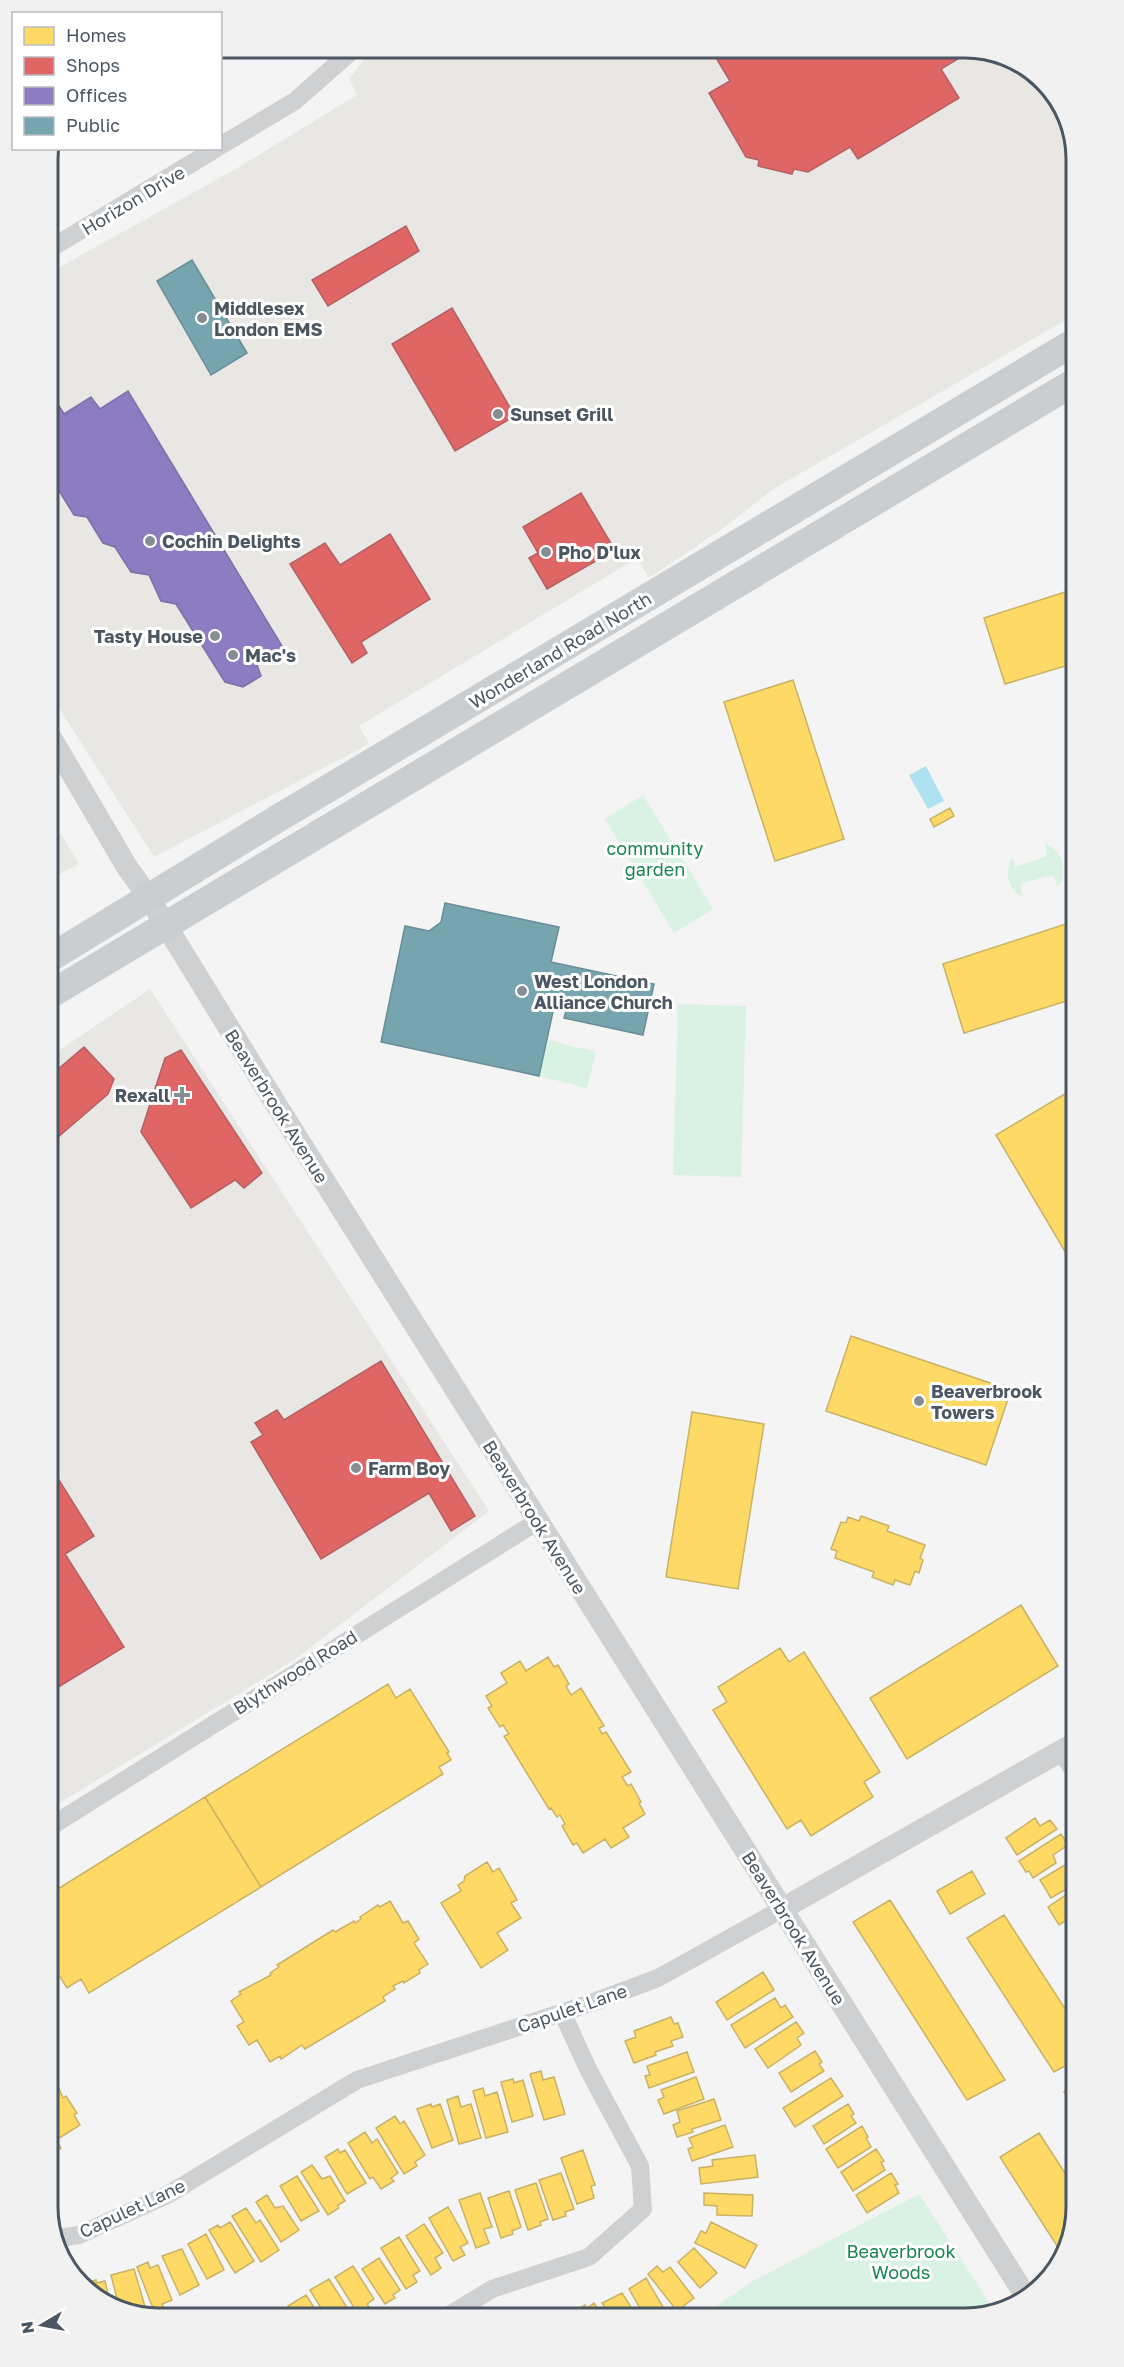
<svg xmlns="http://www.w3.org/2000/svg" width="1124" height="2367" font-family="'Golos Text',sans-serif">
<rect width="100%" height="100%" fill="#f4f4f4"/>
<path fill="#e8e7e3" d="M373 48H972L1033 71 1070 123 1071 317 775 488 722 529 649 578 637 558 359 726 369 744 154 857 50 694 49 273 234 170 357 95 349 79Z
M50 816 79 864 50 879Z
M150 989 489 1511 294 1660 53 1807 51 1056Z"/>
<path fill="#d9f2e3" d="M643 795 713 909 674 933 605 819Z
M1045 843C1062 852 1066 864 1061 883L1057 886 1053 875 1020 884 1023 897C1007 890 1004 870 1013 857L1015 867 1047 856Z
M678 1004 746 1006 741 1177 673 1175Z
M548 1040 596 1052 587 1088 539 1076Z
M919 2194 996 2313 703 2315 753 2281Z"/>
<path fill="#aee2f0" d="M926 766 944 801 928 809 909 775Z"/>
<path fill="#ffd966" stroke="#c9b264" stroke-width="1.5" d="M1071 590 1072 664 1005 684 984 618Z
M793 680 844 839 775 861 724 702Z
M950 808 954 816 934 827 930 819Z
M1072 922 1073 999 964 1033 943 964Z
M1068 1092 1073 1100V1265L996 1135Z
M851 1336 1011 1390 986 1465 826 1411Z
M692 1412 764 1424 738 1589 666 1577Z
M861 1516 889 1526 887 1531 925 1545 920 1558 923 1560 919 1573 915 1571 910 1585 895 1580 893 1585 872 1577 874 1572 835 1558 837 1551 831 1549 841 1522 846 1523 848 1517 859 1521Z
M1021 1605 1058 1666 907 1759 870 1698Z
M780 1648 789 1662 804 1652 880 1772 864 1782 873 1797 811 1836 801 1820 787 1829 713 1710 727 1702 718 1687Z
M548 1657 554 1667 558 1665 569 1684 566 1686 571 1695 581 1688 604 1726 599 1728 602 1734 606 1732 631 1772 622 1777 628 1786 631 1784 641 1802 639 1803 645 1814 623 1828 629 1837 611 1848 605 1839 583 1853 577 1843 573 1845 562 1826 565 1824 560 1815 557 1817 551 1808 549 1809 504 1736 509 1734 503 1725 500 1727 488 1708 492 1706 486 1696 507 1683 501 1673 520 1661 526 1671Z
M388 1684 396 1698 410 1689 449 1752 447 1753 451 1760 439 1767 443 1774 261 1887 205 1797Z
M205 1797 261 1887 89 1993 81 1979 67 1988 53 1966V1892Z
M1035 1818 1040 1826 1050 1820 1057 1829 1017 1855 1006 1838Z
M1061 1834 1068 1845 1053 1855 1056 1863 1033 1878 1029 1871 1026 1872 1019 1861Z
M1073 1860 1075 1884 1051 1898 1040 1880Z
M487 1862 493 1872 499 1868 517 1900 511 1903 521 1918 497 1933 508 1950 481 1968 441 1903 461 1891 458 1885 464 1881 465 1876Z
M972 1871 985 1894 950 1914 937 1891Z
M1075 1889V1915L1059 1925 1048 1907Z
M890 1900 1005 2080 967 2100 853 1922Z
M390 1901 403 1923 408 1921 419 1939 414 1943 428 1964 419 1970 420 1973 404 1983 403 1981 393 1986 395 1989 383 1997 385 2001 305 2049 302 2045 281 2059 280 2056 270 2062 257 2040 249 2045 237 2026 244 2022 231 2001 241 1994 239 1992 271 1975 270 1973 279 1967 277 1965 333 1930 335 1932 354 1921 355 1923 361 1919 360 1917 378 1905 380 1907Z
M1004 1915 1075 2024 1076 2060 1054 2072 967 1938Z
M763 1972 774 1990 727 2020 716 2002Z
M775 1998 781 2008 785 2005 793 2017 745 2048 731 2025Z
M671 2017 674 2024 678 2023 683 2037 671 2041 673 2046 655 2052 656 2055 634 2063 625 2041 636 2037 634 2031Z
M796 2022 804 2033 797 2038 801 2045 768 2068 755 2049Z
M815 2051 822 2062 819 2064 824 2071 791 2092 779 2073Z
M687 2052 694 2072 649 2088 645 2076 650 2075 647 2066Z
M541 2071 543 2080 554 2077 565 2114 544 2120 530 2074Z
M54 2077 63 2098 66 2096 77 2113 74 2115 80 2125 56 2140 61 2148 54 2153Z
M696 2077 704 2099 664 2114 658 2100 664 2097 661 2090Z
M831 2078 843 2096 795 2127 783 2108Z
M513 2079 514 2083 523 2080 533 2116 512 2122 501 2082Z
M1076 2085V2111L1064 2092Z
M483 2088 485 2096 497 2092 508 2132 486 2138 473 2091Z
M458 2096 461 2107 471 2104 481 2138 459 2144 447 2100Z
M714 2099 721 2120 692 2129 693 2132 677 2137 673 2125 680 2122 677 2111Z
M431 2104 432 2107 440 2104 453 2140 432 2148 417 2109Z
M848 2104 854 2114 851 2116 856 2123 824 2144 813 2126Z
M395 2116 400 2124 404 2121 425 2155 415 2162 417 2166 404 2174 376 2128Z
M725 2125 733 2147 692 2161 688 2149 693 2147 689 2138Z
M862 2126 868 2137 866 2138 871 2147 838 2168 826 2149Z
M365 2132 372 2143 377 2139 398 2173 391 2178 394 2181 381 2189 373 2177 370 2179 348 2143Z
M1039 2133 1076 2190V2208L1061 2252 1000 2157Z
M338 2149 340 2153 345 2150 366 2183 347 2194 325 2157Z
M876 2149 884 2161 881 2162 885 2170 853 2191 841 2172Z
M583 2150 595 2185 591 2186 594 2198 577 2204 561 2158Z
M755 2155 758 2177 701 2184 699 2168 713 2166 712 2160Z
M312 2165 322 2179 330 2176 345 2201 338 2205 339 2208 328 2215 301 2172Z
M561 2173 574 2209 565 2212 566 2216 553 2220 539 2180Z
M891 2173 898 2184 895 2185 899 2193 867 2213 856 2195Z
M297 2176 319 2211 301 2221 280 2186Z
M536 2183 548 2219 540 2222 541 2225 528 2230 515 2190Z
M509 2191 521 2227 512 2231 513 2234 501 2238 488 2198Z
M480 2193 492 2227 484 2229 489 2243 476 2248 459 2200Z
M704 2193 753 2195 752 2216 717 2215V2206L704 2205Z
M267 2195 275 2208 283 2206 299 2230 281 2242 256 2202Z
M448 2207 468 2243 460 2247 465 2255 453 2261 429 2218Z
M246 2208 256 2223 260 2220 279 2250 261 2262 232 2216Z
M230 2222 254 2261 235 2273 209 2230 218 2225 220 2228Z
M711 2222 757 2245 745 2268 695 2243 701 2231 706 2233Z
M424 2224 443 2253 435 2258 441 2268 431 2275 406 2236Z
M206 2234 224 2270 207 2279 188 2244Z
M399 2237 420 2271 413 2275 417 2282 406 2289 381 2248Z
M694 2248 717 2273 700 2288 678 2262Z
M182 2249 199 2285 180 2295 162 2256Z
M379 2258 400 2290 393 2295 395 2298 385 2304 362 2269Z
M148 2262 150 2268 158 2265 172 2300 162 2304 166 2312 156 2316 137 2267Z
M353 2266 374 2299 367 2304 372 2312 363 2317H360L335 2277Z
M657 2266 663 2272 670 2267 694 2298 677 2311 648 2274Z
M134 2269 146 2310 136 2313 119 2307 111 2275Z
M646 2278 667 2314 665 2315H644L629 2289Z
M329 2279 353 2317 327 2318 310 2290Z
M96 2280V2283L105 2281 110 2303 92 2296 83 2284Z
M622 2293 636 2315 610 2316 602 2303Z
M306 2295 313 2306 320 2318H296L288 2306Z
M594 2303 602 2316H576L573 2312 585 2305 587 2308Z"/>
<path fill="#e06666" stroke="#b36164" stroke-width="1.5" d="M710 48H972L974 49 941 69 959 98 858 159 850 147 808 172 794 169 792 174 758 166 759 160 746 157 709 93 730 81Z
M406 226 419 251 328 306 312 280Z
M452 308 515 416 455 451 392 344Z
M581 493 615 550 547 589 529 558 538 553 523 527Z
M390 534 430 599 361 642 367 653 352 663 290 564 325 543 340 565Z
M84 1047 114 1079 108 1094 51 1143V1075Z
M181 1050 262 1173 244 1188 235 1180 191 1208 141 1132 165 1058Z
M381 1361 475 1516 451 1531 429 1493 321 1559 251 1442 263 1435 255 1423 277 1410 284 1420Z
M52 1469 94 1536 65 1554 124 1647 52 1691Z"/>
<path fill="#8e7cc3" stroke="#7a71a6" stroke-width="1.5" d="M49 390 64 414 91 397 100 409 128 391 285 651 257 665 261 676 243 687 225 682 176 604 161 601 149 575 131 572 115 547 103 543 87 517 74 515 58 489H49Z"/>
<path fill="#76a5af" stroke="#698d98" stroke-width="1.5" d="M192 260 247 353 211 375 157 281Z
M445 903 559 927 551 962 654 984 643 1035 564 1018 568 1004 541 998 539 1004 554 1007 539 1076 381 1042 405 926 429 931 441 922Z"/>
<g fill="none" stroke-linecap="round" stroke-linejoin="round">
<path stroke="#ced0d2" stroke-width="18" d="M220 146 295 101 355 48
M48 250 217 148
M1061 1751 1075 1773
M53 1825 538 1521
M54 2239 79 2235 169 2194 357 2080 591 2003 658 1978 782 1909
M446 2317 492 2289 589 2257 643 2209 640 2166 588 2069 562 2012"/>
<path stroke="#ced0d2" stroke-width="22" d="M50 736 127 867 149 898 274 1101 1025 2295
M782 1909 1075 1743"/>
<path stroke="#caced1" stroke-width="28" d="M50 958 272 822 1071 344
M51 994 1071 384"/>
</g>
<g fill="#868d94" stroke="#fff" stroke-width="2">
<circle cx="202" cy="318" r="6"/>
<circle cx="498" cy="414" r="6"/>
<circle cx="150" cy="541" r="6"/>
<circle cx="546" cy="552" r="6"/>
<circle cx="215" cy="636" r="6"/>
<circle cx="233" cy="655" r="6"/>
<circle cx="522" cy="991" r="6"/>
<path d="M179 1086h6v6h6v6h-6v6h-6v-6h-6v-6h6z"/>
<circle cx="919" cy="1401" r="6"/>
<circle cx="356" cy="1468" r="6"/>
</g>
<g text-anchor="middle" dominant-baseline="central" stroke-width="6" stroke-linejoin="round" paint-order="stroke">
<g font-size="18" fill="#4a5661" stroke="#fff">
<text transform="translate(133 200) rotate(-31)">Horizon Drive</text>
<text transform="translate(560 650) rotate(-31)">Wonderland Road North</text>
<text transform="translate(277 1106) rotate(58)">Beaverbrook Avenue</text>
<text transform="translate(535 1517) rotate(58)">Beaverbrook Avenue</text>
<text transform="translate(295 1672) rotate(-32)">Blythwood Road</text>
<text transform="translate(794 1928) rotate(58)">Beaverbrook Avenue</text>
<text transform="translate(572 2008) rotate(-19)">Capulet Lane</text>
<text transform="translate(132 2208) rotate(-25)">Capulet Lane</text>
</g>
<g font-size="18" font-weight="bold" fill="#4a5661" stroke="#fff" text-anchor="start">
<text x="214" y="308">Middlesex<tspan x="214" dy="21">London EMS</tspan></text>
<text x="510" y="414">Sunset Grill</text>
<text x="162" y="541">Cochin Delights</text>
<text x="558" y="552">Pho D'lux</text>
<text x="203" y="636" text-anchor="end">Tasty House</text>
<text x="245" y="655">Mac's</text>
<text x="534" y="981">West London<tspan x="534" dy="21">Alliance Church</tspan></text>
<text x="170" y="1095" text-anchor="end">Rexall</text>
<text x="931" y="1391">Beaverbrook<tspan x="931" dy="21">Towers</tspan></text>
<text x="368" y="1468">Farm Boy</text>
</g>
<g font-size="18" fill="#17864f" stroke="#fff">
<text x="655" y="848">community<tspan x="655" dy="21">garden</tspan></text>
<text x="901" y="2251">Beaverbrook<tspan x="901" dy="21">Woods</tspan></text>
</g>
</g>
<path d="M0 0H1124V2367H0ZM159 58H965A101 101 0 0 1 1066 159V2207A101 101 0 0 1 965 2308H159A101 101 0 0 1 58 2207V159A101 101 0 0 1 159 58Z" fill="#f1f1f2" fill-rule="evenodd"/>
<path fill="none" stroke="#4a5661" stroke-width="3" d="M159 58H965A101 101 0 0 1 1066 159V2207A101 101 0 0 1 965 2308H159A101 101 0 0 1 58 2207V159A101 101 0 0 1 159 58Z"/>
<rect x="12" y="12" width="210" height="138" fill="#ffffff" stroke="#b7bbc0" stroke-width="1.5"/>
<rect x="24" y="27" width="30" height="18" fill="#ffd966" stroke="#b7bbc0" stroke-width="1.5"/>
<text x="66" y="42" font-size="18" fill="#4a5661">Homes</text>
<rect x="24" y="57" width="30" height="18" fill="#e06666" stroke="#b7bbc0" stroke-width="1.5"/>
<text x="66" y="72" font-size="18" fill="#4a5661">Shops</text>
<rect x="24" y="87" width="30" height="18" fill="#8e7cc3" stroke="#b7bbc0" stroke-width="1.5"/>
<text x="66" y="102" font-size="18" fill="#4a5661">Offices</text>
<rect x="24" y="117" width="30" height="18" fill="#76a5af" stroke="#b7bbc0" stroke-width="1.5"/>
<text x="66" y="132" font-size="18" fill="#4a5661">Public</text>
<g transform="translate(42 2325) rotate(260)" stroke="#ffffff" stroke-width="4.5" paint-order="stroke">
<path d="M0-4.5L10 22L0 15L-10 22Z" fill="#4a5661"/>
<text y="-9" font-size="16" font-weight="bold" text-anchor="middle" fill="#4a5661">N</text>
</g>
</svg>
